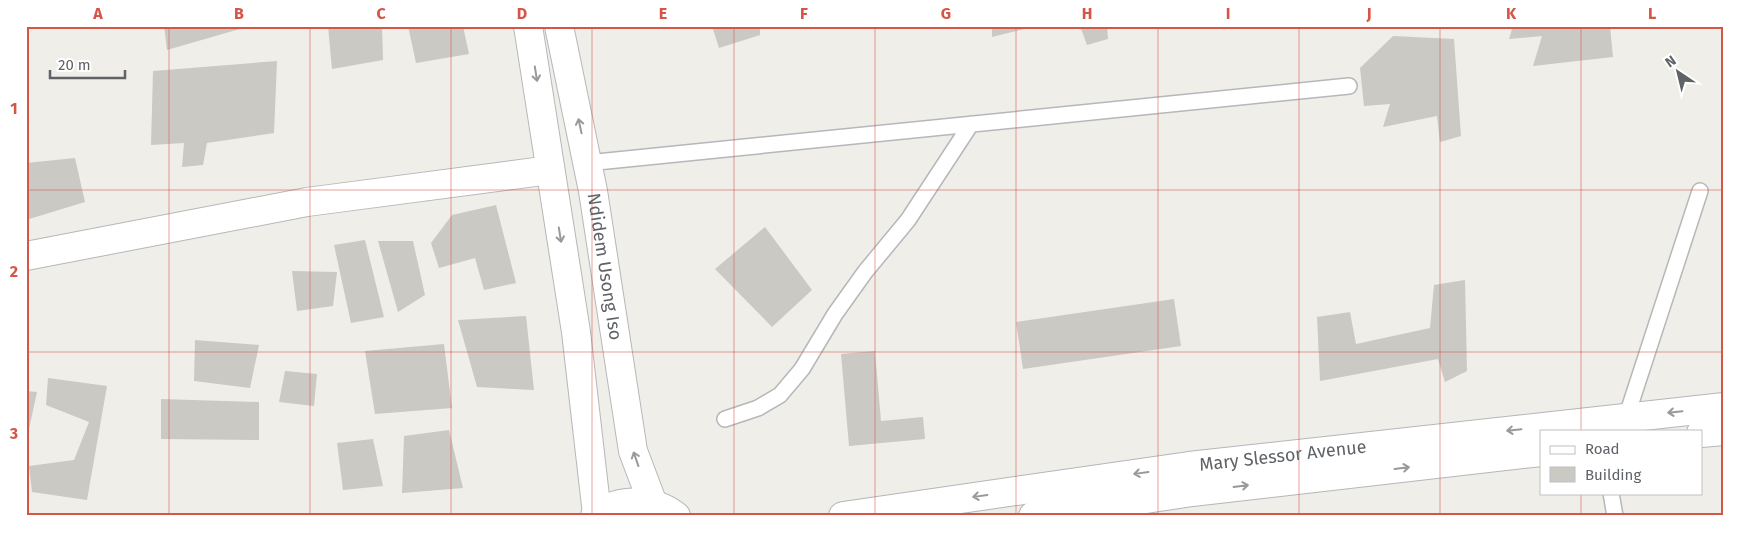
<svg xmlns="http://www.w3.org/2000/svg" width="1750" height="542" font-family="'Fira Sans',sans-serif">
<rect width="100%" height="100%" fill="#efeee8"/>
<path fill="#cbc9c4" d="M164 26H243V28L167 50Z
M328 26H382L383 60 332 69Z
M408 26H463L469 54 416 63Z
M712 26H760V35L719 48Z
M992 26H1032V27L992 37Z
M1080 26H1107L1108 39 1087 45Z
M1513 26H1610L1613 57 1533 66 1542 36 1509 39Z
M1393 36 1454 39 1461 136 1440 142 1437 116 1383 127 1390 104 1364 106 1360 68Z
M277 61 274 133 207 143 203 165 182 167 184 143 151 145 153 71Z
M75 158 85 202 26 220V163Z
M496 205 516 283 484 290 475 258 439 268 431 243 452 215Z
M765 227 812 290 772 327 715 269Z
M365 240 384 317 351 323 334 245Z
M378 241H413L425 295 398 312Z
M292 271 337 272 333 306 297 311Z
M1465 280 1467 371 1445 382 1438 359 1320 381 1317 317 1350 312 1356 344 1430 328 1434 285Z
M1174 299 1181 346 1023 369 1016 322Z
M526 316 534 390 477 387 458 320Z
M195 340 259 345 250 388 194 381Z
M444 344 452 408 375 414 365 351Z
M875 351 881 421 923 417 925 439 849 446 841 354Z
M285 371 317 374 314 406 279 402Z
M48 378 107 386 87 500 32 492 29 466 74 460 89 422 46 405Z
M26 391 37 392 27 438H26Z
M161 399 259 402V440L161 439Z
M449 430 463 488 402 493 404 436Z
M373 439 383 486 343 490 337 443Z"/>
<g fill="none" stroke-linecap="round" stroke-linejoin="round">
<defs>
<path id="service" d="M587 163 1349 86
M1626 418 1700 191
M725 419 758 408 780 395 802 369 835 314 865 272 908 220 971 124
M1611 493 1615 516"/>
<path id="minor" d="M26 256 307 202 550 170"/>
<g id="tertiary">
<path d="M528 26 576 332 597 514"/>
<path id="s1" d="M559 26 593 191 633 451 653 504"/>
</g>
<g id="secondary">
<path d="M1701 433 1724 431"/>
<path d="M595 516C618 498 653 498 676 516"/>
<path id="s2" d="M843 516 1189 466 1724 407"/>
<path d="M1033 516 1192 492 1541 452"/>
</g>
</defs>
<use href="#service" stroke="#b5b7ba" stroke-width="18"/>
<use href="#minor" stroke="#b5b7ba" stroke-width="30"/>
<use href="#tertiary" stroke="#b5b7ba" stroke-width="30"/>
<use href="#secondary" stroke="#b4b6ba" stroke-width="30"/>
<use href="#service" stroke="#fff" stroke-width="15"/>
<use href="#minor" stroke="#fff" stroke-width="28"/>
<use href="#tertiary" stroke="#fff" stroke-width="28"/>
<use href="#secondary" stroke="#fff" stroke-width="28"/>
</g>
<defs><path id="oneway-shaft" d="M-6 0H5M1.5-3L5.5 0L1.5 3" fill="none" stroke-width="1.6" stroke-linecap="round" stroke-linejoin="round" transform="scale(1.25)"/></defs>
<g stroke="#97999c">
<use href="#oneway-shaft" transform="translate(536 74) rotate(81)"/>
<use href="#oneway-shaft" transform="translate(580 126) rotate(-102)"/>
<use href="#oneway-shaft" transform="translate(560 235) rotate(81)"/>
<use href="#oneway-shaft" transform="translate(1675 412) rotate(174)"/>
<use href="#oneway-shaft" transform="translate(1514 430) rotate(174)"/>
<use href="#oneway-shaft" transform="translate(636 459) rotate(-109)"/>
<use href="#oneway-shaft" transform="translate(1402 468) rotate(-7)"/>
<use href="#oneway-shaft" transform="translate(1141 473) rotate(172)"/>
<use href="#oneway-shaft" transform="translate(1241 486) rotate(-7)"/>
<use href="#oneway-shaft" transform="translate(980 496) rotate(172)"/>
</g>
<path fill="none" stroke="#d65547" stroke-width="1" stroke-opacity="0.55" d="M169 26V516M310 26V516M451 26V516M592 26V516M734 26V516M875 26V516M1016 26V516M1158 26V516M1299 26V516M1440 26V516M1581 26V431M26 190H1724M26 352H1724M1581 493V516"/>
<g text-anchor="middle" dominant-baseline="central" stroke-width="4" stroke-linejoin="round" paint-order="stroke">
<g font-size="18" fill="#5f6266" stroke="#fff">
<text stroke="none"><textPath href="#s1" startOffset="245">Ndidem Usong Iso</textPath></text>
<text stroke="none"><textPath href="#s2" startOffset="444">Mary Slessor Avenue</textPath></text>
</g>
</g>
<rect width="1750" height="542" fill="none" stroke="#ffffff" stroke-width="55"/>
<rect x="1540" y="430" width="162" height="65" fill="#ffffff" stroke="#bfc0c2"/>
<rect x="1550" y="446" width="25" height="8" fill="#ffffff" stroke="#bfc0c2"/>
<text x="1585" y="454" font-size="15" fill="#5f6266">Road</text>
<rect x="1550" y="467" width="25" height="15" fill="#cbc9c4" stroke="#bfc0c2"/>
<text x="1585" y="480" font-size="15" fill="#5f6266">Building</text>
<g transform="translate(1678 72) rotate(325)" stroke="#ffffff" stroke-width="4" paint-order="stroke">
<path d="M0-4L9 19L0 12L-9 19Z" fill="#5f6266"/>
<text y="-8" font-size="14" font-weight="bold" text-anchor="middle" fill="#5f6266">N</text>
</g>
<path d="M50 70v8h75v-8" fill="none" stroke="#5f6266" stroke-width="2.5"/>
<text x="58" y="70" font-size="15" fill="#5f6266" stroke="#ffffff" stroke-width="4" paint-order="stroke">20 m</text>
<rect x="28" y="28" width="1694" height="486" fill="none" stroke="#d65547" stroke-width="2"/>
<g font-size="16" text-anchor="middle" font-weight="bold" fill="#d65547">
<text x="98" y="19">A</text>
<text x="239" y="19">B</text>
<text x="381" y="19">C</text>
<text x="522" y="19">D</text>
<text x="663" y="19">E</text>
<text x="804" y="19">F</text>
<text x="946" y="19">G</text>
<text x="1087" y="19">H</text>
<text x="1228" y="19">I</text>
<text x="1369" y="19">J</text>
<text x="1511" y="19">K</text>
<text x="1652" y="19">L</text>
<text x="14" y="114">1</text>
<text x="14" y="277">2</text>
<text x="14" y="439">3</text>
</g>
</svg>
